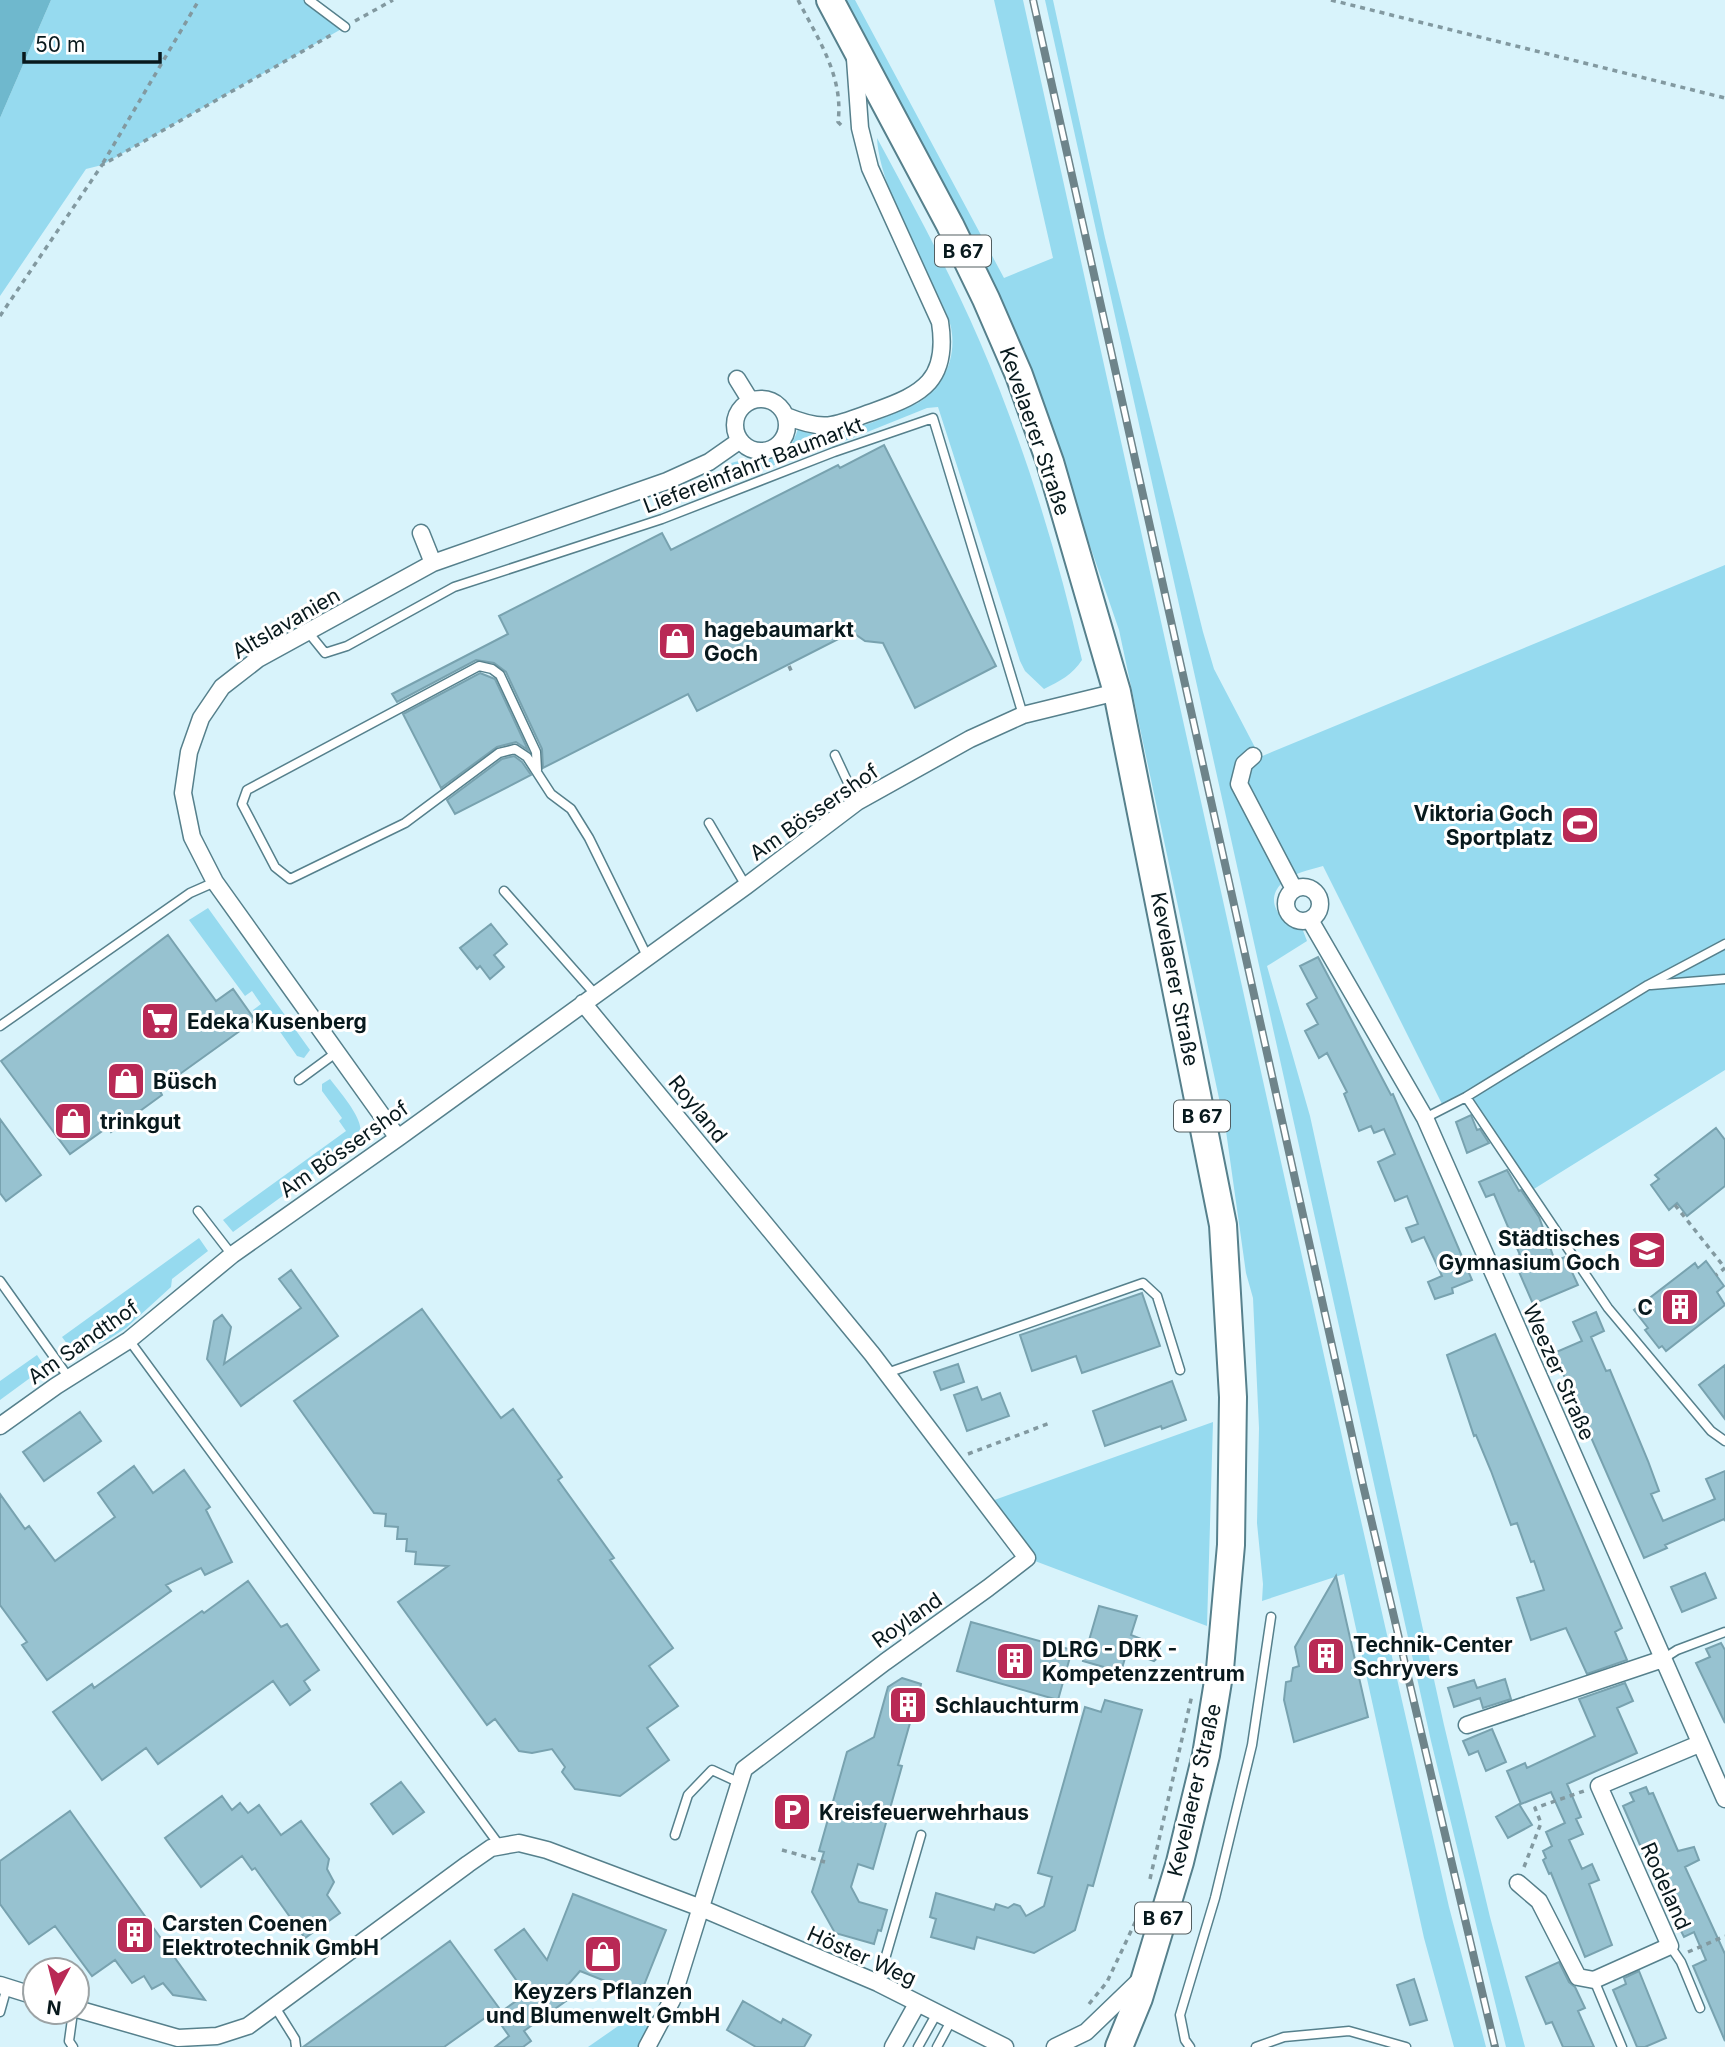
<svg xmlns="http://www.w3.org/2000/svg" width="1725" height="2047" font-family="Inter,sans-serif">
<rect width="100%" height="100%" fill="#d8f3fb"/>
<path fill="#96daef" d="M51 0H307L345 27 102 165 86 169 0 296V118Z
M842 0H855L1004 278 1053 258 994 0H1023L1349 1468 1449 1907 1486 2047H1454L1424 1938 1344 1574 1262 1601 1263 1584 1257 1523 1259 1428 1253 1298 1246 1273 1226 1131 1119 630 1025 357Z
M1045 0H1053L1105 238 1203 632 1214 669 1260 757 1725 565V1070L1529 1192 1466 1097 1444 1108 1323 866C1309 870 1293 873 1282 883 1263 901 1281 924 1302 928L1307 941 1267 966 1310 1116 1444 1725 1490 1917 1525 2047H1506L1431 1741Z
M877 138C913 205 950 272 980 342 1024 445 1057 551 1082 660 1072 675 1060 681 1044 689L1025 671 1020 661 938 407 927 408 850 439 739 477 731 463C764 454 783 473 798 429 832 446 885 416 918 403 942 388 955 362 952 334 951 319 941 303 935 289 916 248 879 182 877 138Z
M208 908 310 1050 304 1058 297 1056 276 1026 271 1029 263 1018 260 1019 253 1010 261 1004 252 991 245 996 189 920Z
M330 1079C339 1091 365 1120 360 1134 360 1136 355 1143 354 1144L233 1232 223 1220 346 1131 339 1121 342 1118 322 1091V1084Z
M199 1238 208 1251 172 1279 171 1287 126 1328 109 1339 84 1351 71 1349 62 1337Z
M37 1355 45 1367 0 1400V1381Z
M1213 1422 1207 1626 1027 1558 986 1503Z
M663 2020 647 2047H588L624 2022Z"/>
<path fill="#6fb8cd" d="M0 0H51L0 118Z"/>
<path fill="#97c2d0" stroke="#78a2af" stroke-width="2" d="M884 445 996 666 915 708 883 643 865 641 852 632 697 711 688 694 543 768 542 749 506 672 494 663 476 660 397 702 392 694 508 634 499 616 662 533 671 550 838 465 840 468Z
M480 673 495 679 528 750 516 742 497 747 441 788 403 714Z
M514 756 522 762 531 775 455 814 447 800 502 759Z
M491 924 507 944 494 955 504 967 490 979 480 966 477 969 460 948Z
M168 935 216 1001 233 989 255 1020 159 1089 162 1095 111 1132 108 1127 70 1154 1 1061Z
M1318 957 1391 1095 1393 1094 1472 1280 1452 1288 1453 1293 1435 1299 1428 1282 1442 1276 1424 1237 1412 1242 1406 1228 1418 1224 1407 1196 1395 1201 1378 1162 1395 1154 1384 1129 1374 1133 1371 1126 1359 1131 1344 1094 1347 1092 1327 1053 1319 1058 1305 1031 1318 1024 1307 1004 1317 998 1300 966Z
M1471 1115 1477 1130 1480 1129 1489 1143 1467 1153 1456 1122Z
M0 1119 41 1175 6 1201 0 1193Z
M1716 1128 1725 1140V1186L1687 1216 1677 1203 1669 1210 1651 1185 1659 1179 1655 1175Z
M1507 1170 1519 1191 1521 1190 1539 1217 1555 1261 1565 1257 1578 1285 1533 1304 1513 1258 1520 1255 1494 1194 1486 1197 1479 1182Z
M1706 1261 1724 1286 1717 1292 1725 1305 1666 1351 1662 1346 1659 1348 1645 1330 1648 1328 1634 1310 1695 1263 1698 1268Z
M291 1270 338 1336 241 1406 207 1359 214 1321 222 1315 231 1327 224 1364 301 1308 279 1279Z
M1142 1293 1160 1346 1082 1373 1076 1356 1032 1371 1020 1335Z
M422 1309 501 1418 513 1409 562 1477 558 1480 614 1558 610 1560 673 1648 649 1666 678 1706 647 1728 669 1760 620 1796 575 1789 562 1772 565 1767 552 1749 532 1753 519 1751 495 1719 487 1725 398 1602 448 1566 415 1564 416 1552 406 1551 407 1539H397L398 1527 385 1526 386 1514 374 1513 294 1401Z
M1596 1312 1604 1331 1591 1337 1606 1371 1610 1370 1648 1461 1659 1491 1651 1494 1663 1521 1715 1499 1706 1479 1725 1471V1521L1724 1519 1665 1545 1667 1548 1644 1558 1554 1353 1582 1341 1573 1322Z
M1495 1334 1622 1628 1615 1632 1627 1660 1587 1674 1566 1628 1531 1640 1517 1598 1544 1590 1534 1561 1531 1562 1517 1523 1511 1525 1491 1471 1476 1435 1474 1436 1447 1355Z
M958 1364 964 1382 941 1390 934 1372Z
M1725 1365V1419L1699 1385Z
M1172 1381 1186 1420 1162 1429 1161 1426 1105 1446 1093 1411Z
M977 1387 982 1400 1000 1393 1009 1416 967 1431 954 1395Z
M80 1412 101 1441 44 1481 23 1452Z
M134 1466 153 1493 184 1470 210 1507 206 1510 232 1562 205 1575 201 1568 166 1585 171 1591 47 1680 22 1645 27 1642 0 1605V1494L25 1529 29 1526 55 1561 115 1517 98 1493Z
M1705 1573 1716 1598 1682 1612 1671 1587Z
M1336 1576 1368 1717 1294 1742 1284 1700 1286 1682 1291 1681 1293 1668 1299 1666 1295 1647Z
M248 1581 281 1627 287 1624 319 1670 304 1681 310 1690 290 1705 273 1681 158 1764 146 1748 102 1780 53 1712 92 1684 94 1688 202 1611 204 1613Z
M1099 1606 1137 1616 1131 1635 1159 1646 1161 1655 1154 1661 1127 1651 1121 1672 1083 1661Z
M971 1622 1072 1650 1058 1700 957 1671Z
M1721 1643 1725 1650V1723L1696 1663 1710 1657 1706 1649Z
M902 1678 921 1684 915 1714 912 1716 898 1765 902 1766 873 1869 858 1864 851 1887 859 1902 887 1910 881 1931 878 1930 874 1944 835 1933 812 1892 824 1852 819 1851 847 1752 874 1737 888 1687Z
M1505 1679 1511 1699 1483 1708 1480 1698 1454 1707 1448 1688 1474 1680 1477 1688Z
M1625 1683 1633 1701 1617 1708 1637 1753 1567 1784 1581 1817 1576 1819 1583 1834 1569 1840 1582 1869 1592 1864 1599 1880 1589 1884 1612 1945 1585 1957 1551 1873 1549 1874 1543 1860 1546 1858 1543 1851 1552 1846 1546 1832 1565 1823 1551 1792 1521 1804 1507 1771 1525 1763 1527 1768 1595 1736 1579 1699Z
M1105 1700 1142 1710 1093 1886 1088 1885 1075 1930 1034 1953 977 1937 974 1949 931 1937 936 1919 930 1917 936 1893 994 1910 996 1904 1008 1908 1014 1904 1020 1906 1026 1916 1044 1906 1052 1877 1038 1873 1085 1707 1101 1712Z
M1492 1729 1506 1762 1486 1771 1478 1751 1469 1755 1463 1741Z
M401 1782 424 1812 393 1834 371 1804Z
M1646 1787 1649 1794 1653 1793 1678 1851 1694 1847 1699 1860 1685 1867 1725 1954V2041L1693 1966 1706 1960 1694 1932 1684 1937 1680 1929 1677 1930 1623 1806 1634 1801 1630 1793Z
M222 1796 232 1810 240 1803 248 1813 259 1805 281 1835 301 1821 329 1859 327 1869 334 1882 327 1895 340 1913 305 1938 255 1868 252 1870 242 1856 201 1887 165 1838Z
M1519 1804 1532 1825 1508 1838 1496 1817Z
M70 1811 142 1912 205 2000 173 1995 163 1983 152 1989 144 1976 132 1983 115 1960 92 1976 55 1926 29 1944 0 1904V1861Z
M573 1894 666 1930 640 1995 580 1971 566 1987 573 1996 524 2031 531 2041 523 2047H495L509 2036 495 2016 526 1994 495 1950 524 1929 547 1960Z
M450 1941 499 2008 444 2047H303Z
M1559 1962 1569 1982 1575 1987 1585 2008 1578 2011 1594 2047H1563L1552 2022 1546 2024 1526 1977Z
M1639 1971 1666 2038 1645 2047H1637L1613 1990 1626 1984 1624 1978Z
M1414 1979 1427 2020 1410 2025 1397 1985Z
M743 2001 781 2023 783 2019 811 2035 804 2047H756L727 2030Z"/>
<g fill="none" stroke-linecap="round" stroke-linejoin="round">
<defs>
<path id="service" d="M309 0 345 27
M308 632 325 653 347 646 454 587 662 519 834 452 933 418 1023 715
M835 755 857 802
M537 770 536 752 500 675 492 669 479 666 247 790 242 804 275 867 290 879 405 823 499 753 515 749 527 757 551 794 571 809 589 838 647 956
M709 823 746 886
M504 891 595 994
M1651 985 1725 979
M0 1026 190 893 215 882
M299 1080 337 1052
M1466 1097 1608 1308 1711 1431 1725 1441
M1425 1118 1466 1097 1648 985 1725 944
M198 1211 232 1255
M0 1281 69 1378
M129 1340 500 1846
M887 1373 1143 1283 1157 1296 1180 1370
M1663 1659 1677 1650 1725 1632
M675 1835 688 1795 712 1770 740 1783
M1670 1946 1681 1962 1700 2008
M1594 1980 1622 2047
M878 1983 921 1835
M275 2007 295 2039 296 2047
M0 2012 7 1987
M73 2047 69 2041 73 2012
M918 2047 937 2013
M937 2047 951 2021
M1190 2047 1185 2040 1180 2015 1215 1898 1252 1745 1271 1617
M1256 2047 1284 2037 1349 2031 1406 2047"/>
<path id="minor" d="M737 379 750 400
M735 425a26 26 0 1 1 52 0a26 26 0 1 1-52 0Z
M786 416C828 433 834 425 875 411 923 394 949 380 940 322L870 168 860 128 855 59
M421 533 433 563
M1253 756 1244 764 1239 784 1294 889
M1286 904a17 17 0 1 1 34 0a17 17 0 1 1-34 0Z
M1310 920 1425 1118 1725 1799
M583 1003 872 1354 1027 1558 988 1588 885 1662 744 1769 672 2000 647 2047
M398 1138 215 882 192 837 183 793 189 752 201 718 222 687 258 659 433 563 667 481 709 462 739 441
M0 1426 56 1386 129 1340 232 1255 398 1138 746 886 857 802 970 739 1023 715 1117 692
M1467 1725 1663 1659
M1518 1883 1539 1901 1578 1977 1594 1980 1670 1946 1599 1786 1699 1744
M0 1985 35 1996
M77 2009 178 2038 217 2036 248 2026 468 1864 491 1848 519 1843 547 1850 701 1908 878 1983 1005 2047
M893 2047 917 2004
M1055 2047 1086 2032 1139 1981"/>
<path id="primary" d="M830 0 950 225 986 299 1019 375 1050 462 1117 692 1223 1225 1233 1397 1231 1545 1220 1669 1206 1755 1180 1862 1139 1998 1119 2047"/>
</defs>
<use href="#service" stroke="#56808c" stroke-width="11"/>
<use href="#minor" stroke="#56808c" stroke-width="19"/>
<use href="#primary" stroke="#56808c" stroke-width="30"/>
<path stroke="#8299a0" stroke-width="3.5" stroke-dasharray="5 5" stroke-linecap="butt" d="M798 0C818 39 844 77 838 122L844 128
M1331 0 1725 98
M355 21 393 0
M103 163 199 0
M0 316 102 165 333 34
M789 666 793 675
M1675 1205 1725 1268 1716 1275
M968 1454 1050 1423
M782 1850 825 1862
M1524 1867 1541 1823 1535 1808 1584 1791
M1150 1879 1192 1695
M1688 1952 1725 1936
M1089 2004 1107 1982 1141 1910"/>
<use href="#service" stroke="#fff" stroke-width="8"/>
<use href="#minor" stroke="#fff" stroke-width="16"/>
<use href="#primary" stroke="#fff" stroke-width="26"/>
<defs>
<path id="rail" d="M1033 0 1363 1485 1495 2047"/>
</defs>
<use href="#rail" stroke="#6e848a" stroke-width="8"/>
<use href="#rail" stroke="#fff" stroke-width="5" stroke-dasharray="16" stroke-linecap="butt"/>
</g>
<defs>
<symbol id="shop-square" viewBox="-11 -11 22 22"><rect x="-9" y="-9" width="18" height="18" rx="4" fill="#b92955" stroke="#fff"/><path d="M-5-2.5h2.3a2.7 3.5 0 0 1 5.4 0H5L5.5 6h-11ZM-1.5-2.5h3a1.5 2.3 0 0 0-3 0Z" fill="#fff"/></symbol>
<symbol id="stadium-square" viewBox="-11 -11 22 22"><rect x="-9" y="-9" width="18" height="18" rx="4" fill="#b92955" stroke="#fff"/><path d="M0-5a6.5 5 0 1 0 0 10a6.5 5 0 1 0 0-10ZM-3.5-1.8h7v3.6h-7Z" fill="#fff"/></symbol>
<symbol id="supermarket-square" viewBox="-11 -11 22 22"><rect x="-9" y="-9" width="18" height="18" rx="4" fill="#b92955" stroke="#fff"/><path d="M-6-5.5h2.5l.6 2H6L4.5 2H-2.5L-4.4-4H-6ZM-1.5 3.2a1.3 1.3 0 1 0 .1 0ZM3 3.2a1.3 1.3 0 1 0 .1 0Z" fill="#fff"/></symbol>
<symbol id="school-square" viewBox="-11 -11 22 22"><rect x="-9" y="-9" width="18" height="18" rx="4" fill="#b92955" stroke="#fff"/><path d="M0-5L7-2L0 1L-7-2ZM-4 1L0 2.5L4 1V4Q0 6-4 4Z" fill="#fff"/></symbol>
<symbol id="building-square" viewBox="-11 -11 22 22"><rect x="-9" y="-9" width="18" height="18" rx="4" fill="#b92955" stroke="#fff"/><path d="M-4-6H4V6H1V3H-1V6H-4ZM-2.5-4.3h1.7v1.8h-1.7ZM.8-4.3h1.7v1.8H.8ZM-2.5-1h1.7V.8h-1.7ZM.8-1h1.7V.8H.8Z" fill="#fff"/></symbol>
<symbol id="parking-square" viewBox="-11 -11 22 22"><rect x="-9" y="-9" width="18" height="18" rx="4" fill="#b92955" stroke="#fff"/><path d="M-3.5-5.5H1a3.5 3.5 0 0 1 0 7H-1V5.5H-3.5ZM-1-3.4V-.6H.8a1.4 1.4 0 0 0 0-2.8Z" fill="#fff"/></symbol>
</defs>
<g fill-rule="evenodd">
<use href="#shop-square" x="655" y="619" width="44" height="44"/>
<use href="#stadium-square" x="1558" y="803" width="44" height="44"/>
<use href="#supermarket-square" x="138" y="999" width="44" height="44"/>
<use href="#shop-square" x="104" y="1059" width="44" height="44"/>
<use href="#shop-square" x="51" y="1099" width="44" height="44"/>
<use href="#school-square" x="1625" y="1228" width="44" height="44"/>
<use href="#building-square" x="1658" y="1285" width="44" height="44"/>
<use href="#building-square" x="1304" y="1634" width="44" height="44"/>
<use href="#building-square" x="993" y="1639" width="44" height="44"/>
<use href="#building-square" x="886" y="1683" width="44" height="44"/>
<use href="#parking-square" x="770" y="1790" width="44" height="44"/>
<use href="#building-square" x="113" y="1913" width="44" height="44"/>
<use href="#shop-square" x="581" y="1932" width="44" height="44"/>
</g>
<g text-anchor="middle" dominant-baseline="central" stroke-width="6" stroke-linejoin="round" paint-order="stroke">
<g fill="#fff" stroke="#525e61" stroke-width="2">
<rect x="935" y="235.5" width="56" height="31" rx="5"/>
<rect x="1174" y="1100.5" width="56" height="31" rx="5"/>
<rect x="1135" y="1902.5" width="56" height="31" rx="5"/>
</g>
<g font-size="19" font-weight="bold" fill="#08191d">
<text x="963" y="251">B 67</text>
<text x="1202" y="1116">B 67</text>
<text x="1163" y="1918">B 67</text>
</g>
<g font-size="21" fill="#08191d" stroke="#fff">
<text transform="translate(1035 431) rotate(71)">Kevelaerer Straße</text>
<text transform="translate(753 465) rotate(-21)">Liefereinfahrt Baumarkt</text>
<text transform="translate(286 623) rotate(-30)">Altslavanien</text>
<text transform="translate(814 812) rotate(-35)">Am Bössershof</text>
<text transform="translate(1175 979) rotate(79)">Kevelaerer Straße</text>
<text transform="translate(698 1109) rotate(51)">Royland</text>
<text transform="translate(344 1149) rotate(-35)">Am Bössershof</text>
<text transform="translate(83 1342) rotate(-35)">Am Sandthof</text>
<text transform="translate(1559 1372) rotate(66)">Weezer Straße</text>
<text transform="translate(907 1620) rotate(-35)">Royland</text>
<text transform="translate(1194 1790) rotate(-77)">Kevelaerer Straße</text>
<text transform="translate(1666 1886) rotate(66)">Rodeland</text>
<text transform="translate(862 1956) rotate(24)">Höster Weg</text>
</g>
<g font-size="21" font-weight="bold" fill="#08191d" stroke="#fff" text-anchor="start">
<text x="704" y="629">hagebaumarkt<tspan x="704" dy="24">Goch</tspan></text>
<text x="1553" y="813" text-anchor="end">Viktoria Goch<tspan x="1553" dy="24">Sportplatz</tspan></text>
<text x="187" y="1021">Edeka Kusenberg</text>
<text x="153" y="1081">Büsch</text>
<text x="100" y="1121">trinkgut</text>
<text x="1620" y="1238" text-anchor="end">Städtisches<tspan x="1620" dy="24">Gymnasium Goch</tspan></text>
<text x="1653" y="1307" text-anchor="end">C</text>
<text x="1353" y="1644">Technik-Center<tspan x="1353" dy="24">Schryvers</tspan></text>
<text x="1042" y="1649">DLRG - DRK -<tspan x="1042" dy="24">Kompetenzzentrum</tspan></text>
<text x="935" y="1705">Schlauchturm</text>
<text x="819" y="1812">Kreisfeuerwehrhaus</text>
<text x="162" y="1923">Carsten Coenen<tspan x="162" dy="24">Elektrotechnik GmbH</tspan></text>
<text x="603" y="1991" text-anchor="middle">Keyzers Pflanzen<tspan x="603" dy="24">und Blumenwelt GmbH</tspan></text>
</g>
</g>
<g transform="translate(56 1991) rotate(187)"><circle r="33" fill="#ffffff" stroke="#9ca3a5" stroke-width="2"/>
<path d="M0-5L12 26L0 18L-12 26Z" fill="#b92955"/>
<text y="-10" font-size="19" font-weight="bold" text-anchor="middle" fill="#08191d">N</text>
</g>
<path d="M24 52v10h136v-10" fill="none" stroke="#08191d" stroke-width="3.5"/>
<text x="35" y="52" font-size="21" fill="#08191d" stroke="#ffffff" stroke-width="5" paint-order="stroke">50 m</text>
</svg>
